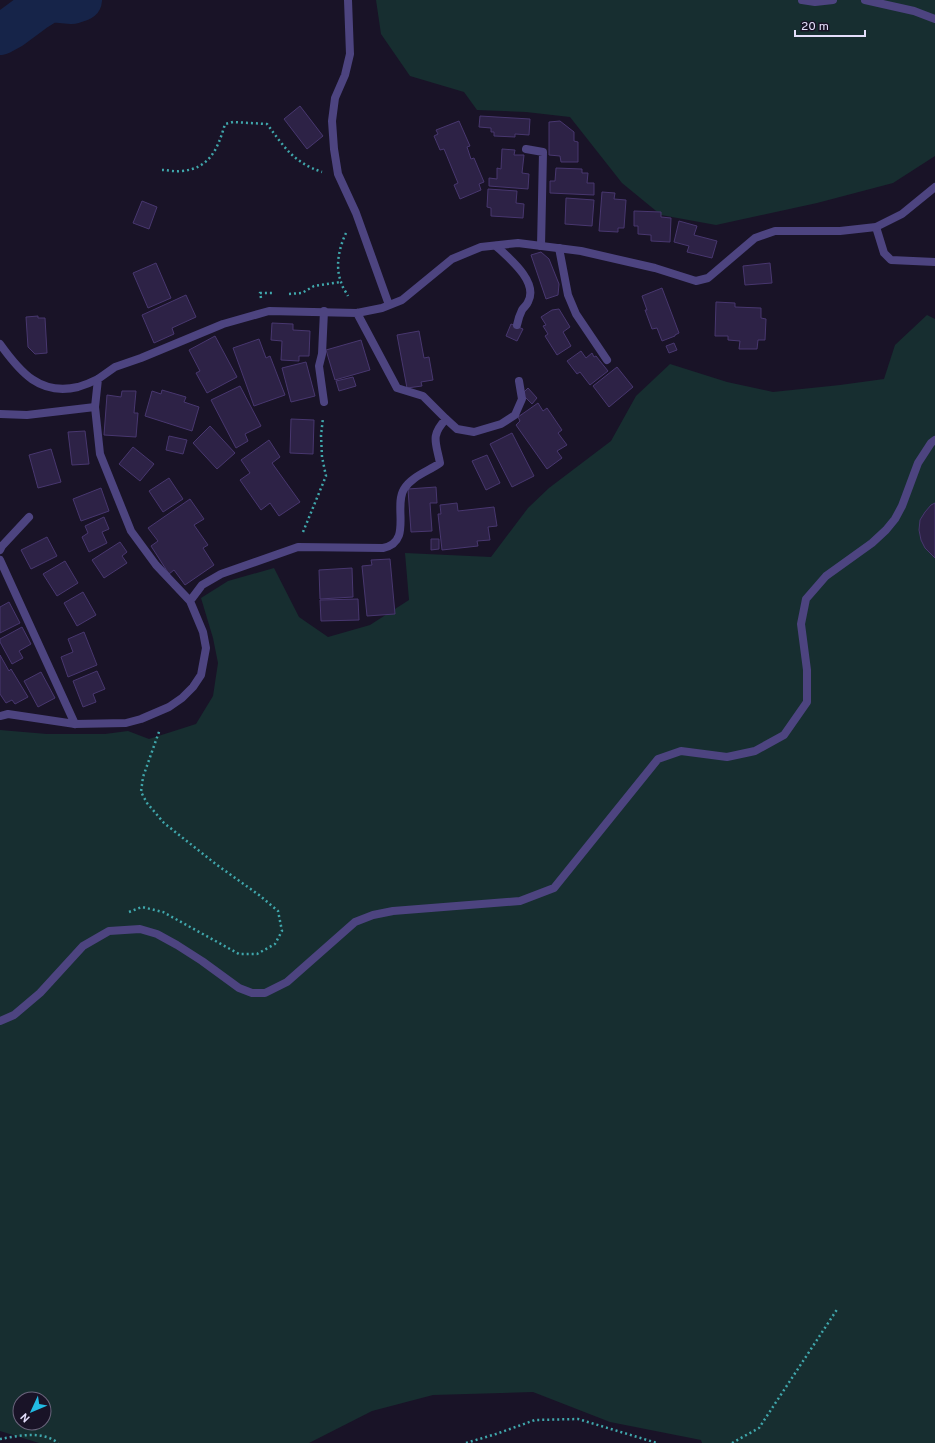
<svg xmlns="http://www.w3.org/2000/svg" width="935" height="1443" font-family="Overpass,sans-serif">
<rect width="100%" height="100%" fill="#191327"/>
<path fill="#172e30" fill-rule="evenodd" d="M376 0H935V156L893 183 817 203 716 225 661 215 622 183 570 117 526 112 477 110 464 92 410 76 381 34Z
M927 315 935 319V1443H702L701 1440 610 1422 533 1392 433 1395 372 1411 309 1443H39L0 1431V730L47 734H105L128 731 149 739 196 724 213 696 218 663 213 638 201 598 228 581 274 568 299 617 328 637 370 625 409 600 405 553 491 557 528 508 549 488 611 441 636 396 670 364 727 382 773 392 840 385 884 379 895 345ZM20 1399H44V1423H20Z"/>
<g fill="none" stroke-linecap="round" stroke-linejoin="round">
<path stroke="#162449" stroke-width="42" d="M0 34 11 28 34 11 50 1 72 3 81 0"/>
</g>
<path fill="#2d2246" stroke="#48376f" d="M300 106 323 136 307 149 284 119Z
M480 116 530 119 529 135 515 134V137L494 136V132H491V128L479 127Z
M459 121 470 146 467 147 471 159 474 158 484 182 479 184 481 190 460 199 454 185 458 183 444 149 440 150 434 136 438 134 436 130Z
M560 121 574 132V141L578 142V162H561L560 156 549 155V122Z
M502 149 515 150 514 155H524L522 173 529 174 528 189 489 186V178L497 179V168L501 169Z
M556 168 582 169V173H588L587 183H594V195L550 193V181H555Z
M488 189 517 191 516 203 524 204 523 218 491 216V208L487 207Z
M602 192 615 193 614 199 626 200 624 228H618V232L599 231Z
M566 198 594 200 592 226 565 224Z
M142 201 157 207 149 229 133 223Z
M634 211 661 212V217L671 218 670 242 651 241V235L638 234V226H634Z
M679 221 697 226 694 235 717 241 712 258 687 252 689 246 674 242Z
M541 252 549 259 559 284 558 295 546 299 531 255Z
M156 263 171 298 148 308 133 273Z
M770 263 772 283 745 285 743 266Z
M662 288 679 333 675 335V336L662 341 657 328 652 329 645 310H647L642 296Z
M186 295 196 317 172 328 174 334 154 343 142 315Z
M716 302 735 303V307L761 308V318L766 319 765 340H758L757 349H739L740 341 728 340V336H715Z
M559 309 570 327 563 332 571 346 557 355 545 336 548 334 543 326 546 325 541 317 552 310Z
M38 316V318H45L47 353 35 354 28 347 26 317Z
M272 323 293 324V330L310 331 309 356H299V361L281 360 282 341 271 340Z
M511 324 523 329 517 341 506 336Z
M419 331 424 358 429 357 433 380 421 382 422 386 407 388 397 335Z
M215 336 237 377 207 393 196 373 200 371 189 350Z
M259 339 266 358 270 356 285 395 254 406 233 348Z
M361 340 370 370 335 380 326 350Z
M674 343 677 350 669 353 666 346Z
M581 351 586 358 592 353 594 357 596 356 608 371 590 385 580 372 577 374 567 361Z
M306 362 315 396 291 402 282 368Z
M617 367 633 387 609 407 593 386Z
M353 377 356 386 339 391 336 381Z
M240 386 261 426 245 434 248 441 236 448 211 400Z
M528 388 537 398 532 404 522 394Z
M162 390 186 397 184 402 199 407 192 431 145 416 152 391 161 394Z
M122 391H136L134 413H138L136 437 104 435 107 395 121 397Z
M538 403 543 411 547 408 562 430 558 433 567 445 557 451 562 458 547 469 516 425 520 421 518 417Z
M291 419 314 420 313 454 290 453Z
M210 426 235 453 217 469 193 443Z
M85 431 89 464 72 465 68 432Z
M512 433 534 476 512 487 490 444Z
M169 436 187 440 183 454 166 450Z
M269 440 280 457 272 463 300 502 279 516 270 503 261 510 240 480 250 473 241 460Z
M133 447 154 464 140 481 119 464Z
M51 449 61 482 38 488 29 455Z
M487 455 500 483 486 490 472 461Z
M169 478 183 499 163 512 149 491Z
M436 487 437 503H430L432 531 411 532 408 489Z
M101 488 109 511 81 521 73 499Z
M190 499 204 519 194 525 208 545 203 548 214 565 185 585 174 570 169 574 151 546 158 541 148 528Z
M457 503 458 511 494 507 497 526 488 527 490 540 477 541 478 546 442 550 438 514H441L440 505Z
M935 503V558L925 548 921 540 919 530 920 520 925 512 931 505Z
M104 517 109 529 102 532 107 543 89 552 82 537 88 533 85 526Z
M47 537 57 556 31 569 21 550Z
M431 539H439V549L431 550Z
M120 542 127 552 122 556 127 563 104 578 92 560Z
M390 559 395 614 367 616 362 566 372 565 371 560Z
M65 561 78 583 57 596 43 574Z
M352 568 353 597 320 599 319 570Z
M83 592 96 615 77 626 64 603Z
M358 599 359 620 321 621 320 600Z
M9 602 20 623 0 633V607Z
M22 627 31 644 19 651 23 658 12 664 0 642V639Z
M84 632 97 665 68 677 61 657 73 652 68 639Z
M0 655 9 671 11 669 28 697 15 704 12 700 6 703 0 694Z
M97 671 105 689 93 694 96 702 83 707 73 681Z
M41 672 55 698 38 707 24 681Z"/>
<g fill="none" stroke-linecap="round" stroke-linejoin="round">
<path stroke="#40a7ac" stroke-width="2.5" stroke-dasharray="2 3" stroke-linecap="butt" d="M162 170C168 170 175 172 181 171 210 169 218 148 225 124L233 122 267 124C285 148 293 162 322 172
M346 233C339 248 335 266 341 282 342 287 346 292 348 296
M289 294 302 293 314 286 341 282
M261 298 260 293H272
M303 532 326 476 322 457 321 435 323 418
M129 912 142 907 163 912 239 954H257L275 944 282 931 278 911 259 895 217 865 164 823 147 803 141 792 143 777 160 729
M0 1439C18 1436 42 1430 58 1443
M466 1443 496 1434 535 1420 578 1419 657 1443
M732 1443 759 1428 838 1308"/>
<path stroke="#4d4480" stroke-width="8" d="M526 149 543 152 541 246
M876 227 884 253 891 260 935 262
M496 246C509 258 539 282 528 302 527 305 524 307 522 310 520 314 518 320 517 325
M559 248 568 295 576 314 607 360
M324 311 322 354 319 366 324 402
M0 344C20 372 40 396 78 387 85 385 92 382 98 379
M0 414 27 415 95 407
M446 419 457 429 474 432 501 424 515 415 522 399 519 381
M0 550 2 546 29 517
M0 560 75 724"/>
<path stroke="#4d4480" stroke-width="8" d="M348 0 350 54 345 75 335 98 332 121 334 149 338 174 356 213 389 305
M802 0 815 2 833 0
M865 0 914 11 935 19
M190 601 202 585 221 574 298 547 383 548C413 542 393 507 404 489 412 476 429 471 440 463 436 442 430 436 446 419L423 396 397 388 357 313
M0 716 8 714 75 724 126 723 141 719 169 707 182 698 193 687 201 675 206 648 203 632 190 601 156 565 131 531 100 454 95 407 98 379 115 367 141 358 223 324 269 311 357 313 382 308 402 300 452 259 481 247 518 243 581 251 655 268 696 281 708 278 755 238 775 231H840L876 227 902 214 935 187
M0 1021 14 1015 40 993 83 946 109 931 140 929 157 934 177 945 202 961 239 988 252 993H265L287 982 355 922 373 915 393 911 520 901 554 888 658 759 681 751 727 757 755 751 784 735 807 702V670L801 624 806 599 826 576 872 543 886 530 895 519 902 506 918 463 931 443 935 440"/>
</g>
<g transform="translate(32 1411) rotate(226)"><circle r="19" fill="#191327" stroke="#6a647c"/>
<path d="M0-3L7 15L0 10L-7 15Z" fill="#22bae3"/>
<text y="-6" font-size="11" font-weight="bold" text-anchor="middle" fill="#e4defb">N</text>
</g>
<path d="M795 30v6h70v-6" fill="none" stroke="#e4defb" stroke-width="2"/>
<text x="801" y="30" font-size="12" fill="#e4defb" stroke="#191327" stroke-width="3" paint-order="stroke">20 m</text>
</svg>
